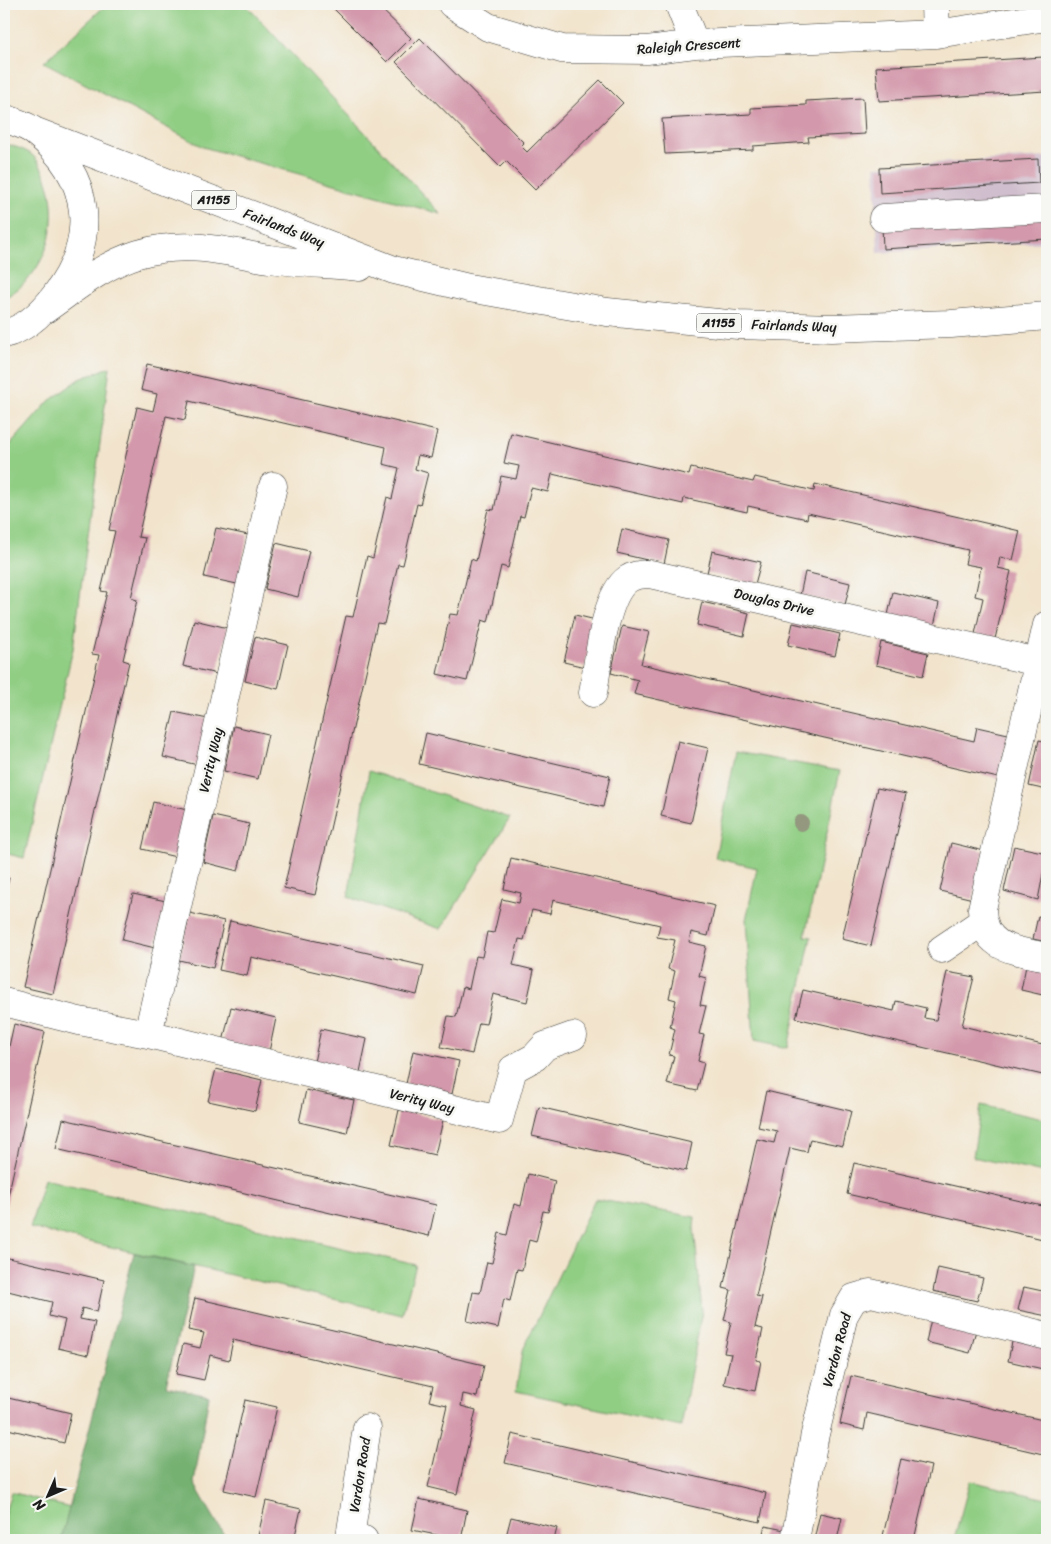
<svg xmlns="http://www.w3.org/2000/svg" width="1051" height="1544" font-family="Sriracha,sans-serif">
<rect width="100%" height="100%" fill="#f6f6f2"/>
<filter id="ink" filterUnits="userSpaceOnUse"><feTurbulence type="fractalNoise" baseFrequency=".02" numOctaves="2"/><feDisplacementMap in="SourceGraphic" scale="10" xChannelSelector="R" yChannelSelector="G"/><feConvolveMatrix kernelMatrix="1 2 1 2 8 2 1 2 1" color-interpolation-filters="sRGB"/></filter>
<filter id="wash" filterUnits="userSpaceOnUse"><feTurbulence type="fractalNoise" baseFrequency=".0096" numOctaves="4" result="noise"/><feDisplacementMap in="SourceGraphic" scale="20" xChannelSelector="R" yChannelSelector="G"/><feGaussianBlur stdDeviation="1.12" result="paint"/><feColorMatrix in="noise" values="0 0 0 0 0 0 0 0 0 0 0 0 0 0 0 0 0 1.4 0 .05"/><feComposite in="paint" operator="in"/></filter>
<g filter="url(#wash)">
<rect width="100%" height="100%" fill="#f2e4cc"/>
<path fill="#d0bdcd" d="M1047 157V242L878 253 875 166Z"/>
<path fill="#90ce83" stroke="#567550" d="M107 4H245L441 214 203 147 44 62Z
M4 143C12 146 25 149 32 155 39 160 44 173 47 181 62 224 45 277 4 298Z
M110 367 73 649 24 858 4 853V452L49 401 80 379Z
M736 752 840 771 805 936 811 937 788 1048 754 1041 746 920 757 868 715 858Z
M369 771 510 818 441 929 348 897Z
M981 1105 1047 1120V1174L973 1157Z
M44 1179 416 1265 402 1315 30 1228Z
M595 1199 695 1217 694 1227 702 1311 681 1427 516 1391 522 1352Z
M970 1481 1047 1499V1533L1034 1540H954Z
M11 1492 70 1508 61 1540H4V1516Z"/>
<path fill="#74b171" stroke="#486646" d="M134 1253 194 1267 166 1386 209 1395 194 1483 227 1540H61Z"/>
<g id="blocks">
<path fill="#d398ab" d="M329 4H376L411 38 387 62Z
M689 4H732V5L689 8Z
M420 38 524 143 521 146 527 152 600 80 623 103 535 190 506 161 500 167 396 62Z
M1044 57 1046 91 879 101 876 67Z
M863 98 865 134 808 137 809 142 753 146V150L665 154 662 119 751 114V108L806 105V101Z
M1038 159 1039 183 880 193 879 168Z
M1047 215V239L883 249 882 225Z
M147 364 437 431 431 458 418 455 415 469 428 473 420 505 417 504 403 565 398 564 384 624 377 623 315 895 284 888 346 616 353 617 367 556 373 558 387 497 392 499 399 468 383 464 386 447 189 401 185 420 166 416 138 537 145 538 131 598 137 600 123 660 129 662 53 994 23 987 99 655 92 654 107 592 101 591 115 531 109 530 137 407 153 411 157 394 141 390Z
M511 433 689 475 691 468 753 482 755 477 814 491 815 484 1020 531 1013 560 1000 557 998 568 1011 571 995 639 975 634 983 598 975 596 981 567 965 564 968 550 808 513 807 519 748 506 747 512 684 498 683 504 552 474 548 492 531 488 524 517 520 516 508 568 501 566 488 622 482 620 467 681 437 674 450 614 458 615 471 559 476 561 488 509 494 510 501 476 516 479 519 466 504 463Z
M216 528 248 535 237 584 204 577Z
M622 529 669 540 664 564 617 553Z
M276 543 309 551 298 597 265 589Z
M712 551 761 562 755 584 707 573Z
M805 572 850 583 845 605 800 595Z
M893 592 939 603 934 626 888 615Z
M702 602 749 613 744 636 697 625Z
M575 615 596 620 585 667 564 662Z
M194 620 228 628 217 674 183 666Z
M793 623 840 634 835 656 788 645Z
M622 626 649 632 641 664 974 741 977 727 1008 734 998 778 634 694 638 680 611 673Z
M255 637 288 645 278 689 245 681Z
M881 642 928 653 923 676 876 665Z
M174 712 208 719 198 765 163 757Z
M234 726 268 734 258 779 224 771Z
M426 733 610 776 603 807 419 764Z
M1039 740 1047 742V790L1029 786Z
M678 741 708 748 691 823 661 816Z
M877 788 906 794 871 946 842 939Z
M153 802 187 810 176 857 142 849Z
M213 816 249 824 238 871 203 862Z
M951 843 984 851 973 899 940 891Z
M1014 846 1047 853 1038 900 1004 891Z
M511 858 715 906 708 936 691 932 689 942 706 946 699 976 706 978 700 1005 706 1006 699 1034 704 1035 698 1061 704 1063 697 1091 667 1084 674 1056 669 1055 675 1029 670 1027 676 1000 669 998 675 971 668 969 675 940 657 937 660 925 553 900 550 914 532 910 524 940 519 939 513 965 534 970 527 1002 493 994 486 1024 479 1023 472 1054 441 1047 448 1016 456 1017 463 987 469 989 476 956 482 957 487 932 494 933 502 899 519 903 521 893 504 889Z
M4 876 9 878 4 899Z
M133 894 166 901 155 948 122 940Z
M190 913 224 921 213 968 179 960Z
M1038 916 1047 918V942L1033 939Z
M230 921 424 966 417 995 251 957 247 976 219 970Z
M1026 966 1047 971V996L1021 990Z
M947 972 974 977 962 1026 1047 1046V1076L796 1018 803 990 894 1011 896 1001 926 1008 924 1018 936 1020Z
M231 1007 276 1018 269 1052 223 1042Z
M14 1024 45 1032 5 1209 4 1069Z
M321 1029 367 1039 360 1072 314 1062Z
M413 1051 459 1061 452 1094 406 1084Z
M216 1069 262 1080 255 1111 208 1101Z
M306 1090 354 1100 347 1133 299 1122Z
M766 1091 851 1111 843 1146 810 1139 807 1152 790 1148 756 1296 762 1297 755 1327 763 1329 756 1360 761 1361 755 1391 724 1384 731 1354 724 1353 731 1322 724 1320 731 1290 723 1288 757 1139 774 1143 777 1131 758 1127Z
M539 1107 692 1143 686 1171 532 1136Z
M399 1110 443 1120 435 1155 391 1145Z
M63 1119 436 1205 429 1236 56 1149Z
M854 1163 1047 1207V1240L847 1194Z
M528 1174 555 1181 548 1212 543 1211 536 1242 529 1240 522 1270 517 1269 510 1301 504 1299 498 1328 467 1321 473 1292 480 1293 487 1262 492 1263 499 1233 507 1235 514 1204 521 1206Z
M4 1257 104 1280 97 1312 82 1308 80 1319 95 1322 88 1355 58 1348 65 1320 49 1316 52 1302 4 1290Z
M938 1268 983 1278 977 1301 933 1291Z
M1024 1287 1047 1292V1316L1018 1310Z
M195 1298 484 1365 477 1397 463 1394 461 1406 476 1410 457 1494 428 1487 447 1405 429 1401 433 1386 233 1340 229 1360 210 1355 204 1380 176 1374 183 1344 200 1348 204 1333 188 1330Z
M931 1319 976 1330 970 1353 926 1342Z
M1013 1337 1047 1346V1370L1008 1361Z
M851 1376 1047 1421V1455L867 1413 864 1430 840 1424Z
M4 1397 71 1413 64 1443 4 1428Z
M245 1400 277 1407 256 1497 224 1490Z
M512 1434 766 1493 760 1522 505 1463Z
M901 1459 931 1466 924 1496 914 1540H882Z
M419 1499 467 1510 461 1540 412 1530Z
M266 1501 301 1509 294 1540H257Z
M820 1513 842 1518 837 1540H814Z
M511 1517 557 1528 554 1540H505Z
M765 1526 789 1531 787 1540H761Z"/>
</g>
</g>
<g filter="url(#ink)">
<use href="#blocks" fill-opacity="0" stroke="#3c3a36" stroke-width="1"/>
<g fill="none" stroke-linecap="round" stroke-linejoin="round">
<defs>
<path id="minor" d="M452 4 488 27 562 49 647 50 695 44 936 34 1047 17
M679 4 695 44
M935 4 936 34
M883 218 1047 209
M1047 625 982 909C983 950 1015 950 1047 957
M593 693C598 665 604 595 628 579 634 575 642 574 650 574L1038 662
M942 949 982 922
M4 1002 79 1021 148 1034 499 1120 513 1069 535 1057 545 1046 573 1036
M148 1034 273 486
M364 1540 350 1537 367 1428
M795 1540 815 1434 844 1315 854 1298 871 1293 1047 1336"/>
<path id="major" d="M4 118C14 122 27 125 35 132 93 177 98 240 55 296 42 313 25 329 4 334
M34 131 394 270 469 288 607 312 738 325 831 328 951 324 1047 316
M44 310C74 289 103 265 138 254 185 240 224 251 269 259 299 263 330 264 360 267"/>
</defs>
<use href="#minor" stroke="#3c3a36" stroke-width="29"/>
<use href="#major" stroke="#3c3a36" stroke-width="29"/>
<use href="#minor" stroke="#fff" stroke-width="28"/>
<use href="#major" stroke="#fff" stroke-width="28"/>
</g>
<circle fill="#93987f" cx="801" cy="823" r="8"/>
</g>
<g text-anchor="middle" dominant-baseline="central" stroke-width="5" stroke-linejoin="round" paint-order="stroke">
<g fill="#f6f6f2" stroke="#5d5d5c" stroke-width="1">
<rect x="191.5" y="190.5" width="45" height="19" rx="4"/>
<rect x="696.5" y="313.5" width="45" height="19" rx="4"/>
</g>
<g font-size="12" font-weight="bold" fill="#1c1c1c">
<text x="214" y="200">A1155</text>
<text x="719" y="323">A1155</text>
</g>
<g font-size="14" fill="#1c1c1c" stroke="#f6f6f2">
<text transform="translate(689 46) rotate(-4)">Raleigh Crescent</text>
<text transform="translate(284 228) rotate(21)">Fairlands Way</text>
<text transform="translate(794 326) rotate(2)">Fairlands Way</text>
<text transform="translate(774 602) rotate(13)">Douglas Drive</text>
<text transform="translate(211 760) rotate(-77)">Verity Way</text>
<text transform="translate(422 1101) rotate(14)">Verity Way</text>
<text transform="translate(837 1350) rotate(-75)">Vardon Road</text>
<text transform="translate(360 1475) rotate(-81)">Vardon Road</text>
</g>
</g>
<rect width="1051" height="1544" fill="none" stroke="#f6f6f2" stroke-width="20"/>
<g transform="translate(48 1496) rotate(225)" stroke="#f6f6f2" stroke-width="4" paint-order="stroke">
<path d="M0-4L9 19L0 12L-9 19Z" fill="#1c1c1c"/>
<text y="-8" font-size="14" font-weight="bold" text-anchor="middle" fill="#1c1c1c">N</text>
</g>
</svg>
